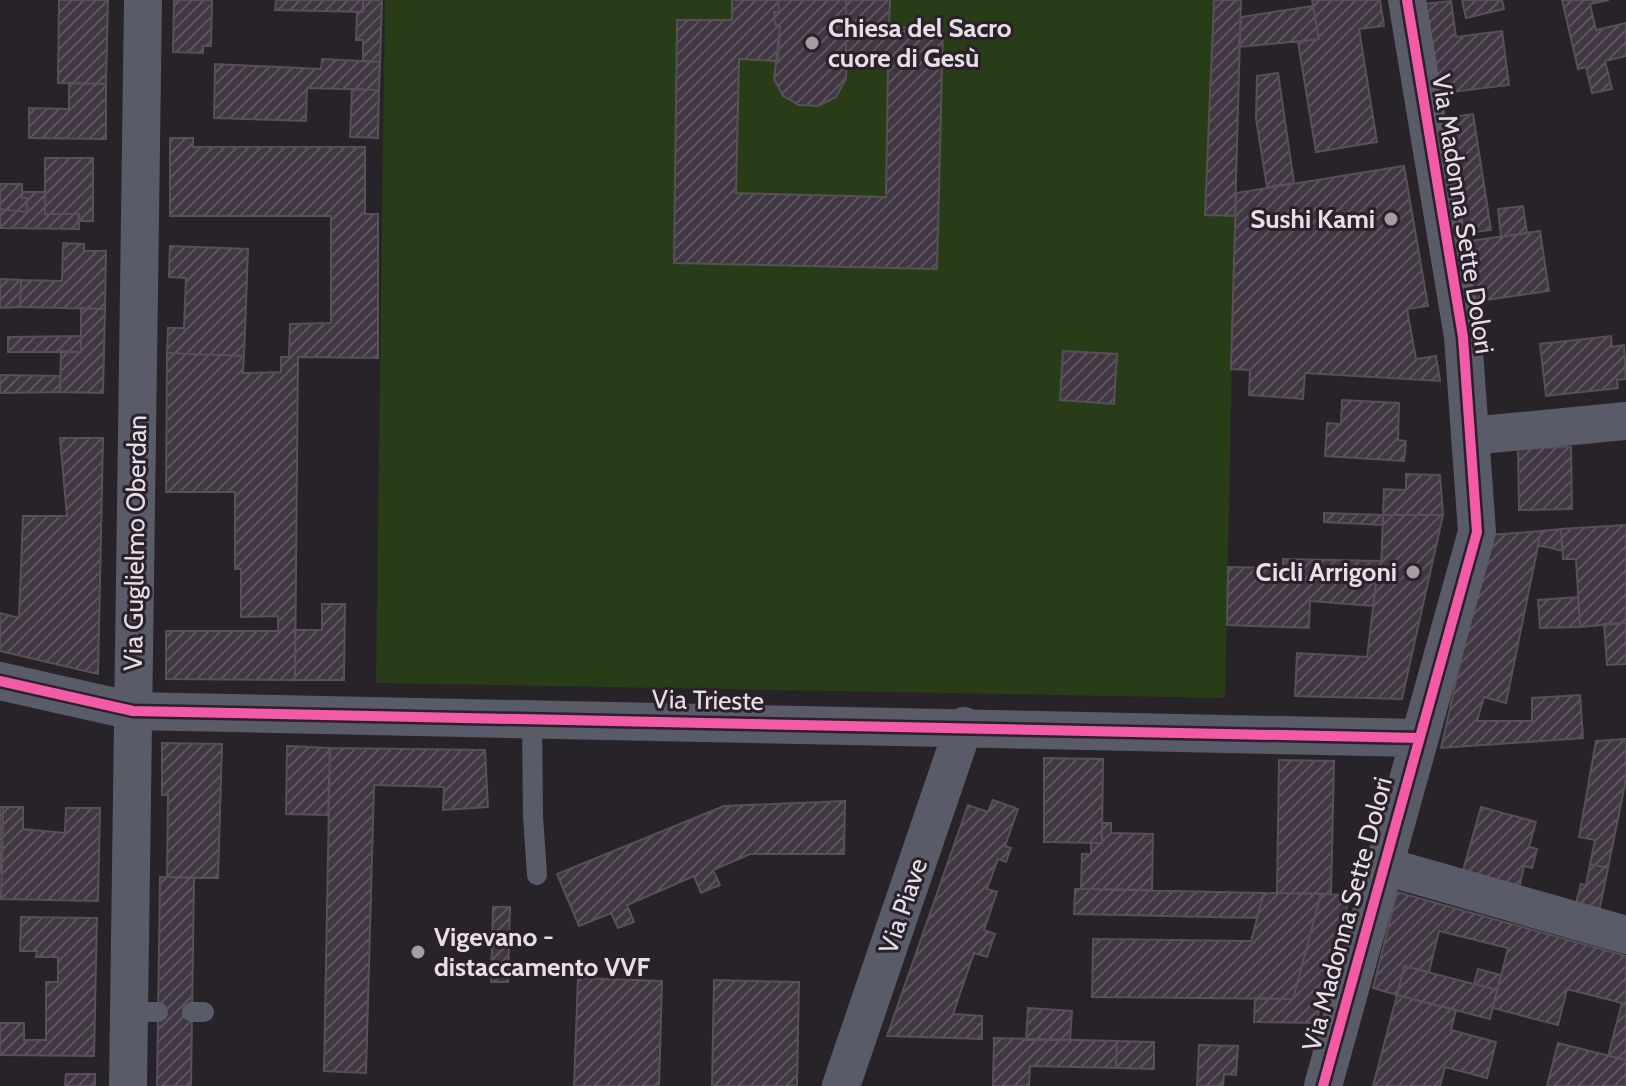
<svg xmlns="http://www.w3.org/2000/svg" width="1626" height="1086" font-family="Cabin,sans-serif">
<defs>
<pattern id="building-hatch" width="6" height="6" patternUnits="userSpaceOnUse" patternTransform="scale(2)"><rect width="6" height="6" fill="#403742"/><path d="M-1 1l2-2M0 6l6-6M5 7l2-2" fill="none" stroke="#5c545d"/></pattern>
</defs>
<rect width="100%" height="100%" fill="#282328"/>
<path fill="#283c18" d="M385 0H732V20H677L674 263 936 269 943 29 889 27 890 0H1214L1205 214 1235 216 1225 698 376 683Z
M739 59 778 61C777 67 774 75 775 80 783 116 837 113 846 79 847 73 846 65 846 60L888 63 886 197 736 193Z"/>
<path fill="url(#building-hatch)" stroke="#565156" stroke-width="2" d="M59 0H108L106 84 58 83Z
M174 0H212L211 46H203V53L173 52Z
M276 0H363V12L275 10Z
M363 0H382L380 62 363 61V40H356L357 12H363Z
M732 0H778L779 12H774L775 24 780 26 778 61 739 59 736 193 886 197 888 63 846 60V0H890L889 27 943 29 937 269 674 263 677 20H732Z
M778 0H846V79L836 97 818 106 799 105 783 96 774 79 780 26 775 24 774 12H779Z
M1214 0H1241L1235 216 1205 215Z
M1312 0H1380L1384 26 1359 29 1377 142 1316 152 1298 42 1319 39Z
M1462 0H1502L1504 9 1466 18Z
M1562 0H1609L1590 4 1596 30 1626 23V56L1605 61 1612 89 1592 93 1586 67 1578 69Z
M1451 1 1456 37 1502 31 1509 85 1436 94 1425 4Z
M1313 6 1319 39 1239 47 1241 17Z
M322 59 380 62 379 90 307 88 306 121 214 118 215 64 321 69Z
M1278 73 1294 183 1267 187 1256 119 1257 76Z
M69 83 106 84V139L29 138V108L69 109Z
M352 89 379 90 378 138 350 137Z
M1473 114 1491 230 1460 234 1442 118Z
M170 138H193V147H365V214H378V358L298 357 295 680 166 679V631H278V616L241 617V569H235V492H166L167 353 244 356 243 373 281 372V357H289L290 324 331 323V216H170Z
M45 158H93V221H78L79 214H45Z
M1404 166 1428 306 1407 309 1416 359 1436 356 1440 381 1305 373 1303 399 1249 395 1250 370 1231 369 1236 193Z
M0 184H22V198H27V212L0 209Z
M22 192H45V214H79V229L0 228V209L27 212V198H22Z
M1523 206 1527 233 1501 237 1498 209Z
M1540 231 1549 291 1471 302 1462 242Z
M63 243 84 244V251H106L105 309 20 307 21 280 62 281Z
M170 246 248 249 244 356 167 353 168 328H184L186 278 169 277Z
M0 279 21 280 20 307 0 308Z
M81 308 105 309 103 393 60 392 61 351 81 352Z
M81 336V352H8V337Z
M1611 336 1612 347 1624 345 1626 379 1617 380 1618 388 1546 396 1540 344Z
M1063 351 1117 354 1114 404 1060 400Z
M0 375 60 376V392L0 393Z
M1342 400 1399 403 1398 440 1406 441 1404 461 1325 456 1327 423 1341 424Z
M60 438H103L98 674 0 651V613L19 618 23 516H67Z
M1571 447 1572 509 1519 510 1518 448Z
M1406 474 1440 475 1443 515H1383L1384 489 1406 490Z
M1324 513 1383 515V525L1324 522Z
M1383 515H1443L1402 699 1295 696 1297 653 1367 657 1376 584 1369 577 1372 570 1381 571Z
M1626 525V623L1580 627 1576 559H1563L1561 529Z
M1561 529 1563 551 1538 545 1541 531Z
M1541 531 1506 703 1484 697 1477 721H1532V698L1580 695 1583 738 1441 748 1489 535Z
M1283 559 1381 561V571L1372 570 1369 577 1376 584 1373 606 1310 601 1309 628 1227 625 1228 567 1283 568Z
M1578 597 1580 627 1540 628 1538 600Z
M322 604H345L344 680H295V630H322Z
M1626 623V664L1607 665 1604 624Z
M1626 739V779L1608 868 1590 864 1595 840 1579 837 1596 741Z
M162 743 222 744 218 878 167 877 168 795H162Z
M287 746 330 748 328 815 286 814Z
M330 748 485 750 488 807 443 810 444 787 374 785 366 1073 324 1071Z
M1044 758 1103 759 1102 843 1044 842Z
M1279 760 1334 761 1331 894 1277 893Z
M993 800 1018 809 1005 846 1011 848 1006 862 998 859 987 889 997 892 984 930 995 934 987 957 974 953 953 1014 982 1016V1039L887 1036 968 805 988 812Z
M845 801 844 854H750L713 870 720 885 701 893 694 876 627 905 634 922 618 928 611 913 579 926 557 874 724 806Z
M0 807H3L2 873H0Z
M3 807H23V829L65 833 66 808H100L98 901 1 899Z
M1481 807 1536 822 1529 847 1537 849 1532 868 1524 866 1519 889 1462 874Z
M1102 823H1111V833L1153 834 1152 890 1081 889 1082 854H1091V843H1102Z
M1590 864 1608 868 1599 912 1575 907 1581 884 1586 885Z
M160 877 194 878 191 1086H157Z
M1075 889H1081L1264 893 1257 918 1074 914Z
M1397 892 1626 956V1060L1608 1056 1622 1003 1567 989 1558 1025 1493 1008 1508 948 1439 931 1429 972 1404 966 1397 995 1373 988Z
M1264 893 1321 894 1293 999 1092 997 1093 939 1251 941Z
M1321 894 1350 895 1316 1023 1254 1022 1255 998 1293 999Z
M493 907H510L508 982H491Z
M21 917 97 918 94 1056 0 1055V1023H24V1040H46V982H58V957H36L37 951H20Z
M1404 966 1497 990 1490 1019 1397 995Z
M1478 969 1501 975 1497 990 1474 984Z
M578 978 662 981 659 1086H574Z
M714 980 799 982 797 1086H712Z
M1397 995 1456 1010 1451 1030 1496 1042 1487 1078 1445 1067 1440 1086H1373Z
M1028 1008 1072 1011 1070 1040H1026Z
M994 1038 1117 1041 1116 1068 1030 1066 1029 1086H993Z
M1117 1041 1154 1042V1069L1116 1068Z
M1558 1043 1626 1060V1086H1547Z
M1199 1045 1238 1046 1236 1075 1224 1074 1223 1086H1197Z
M66 1074H95V1086H65Z"/>
<g fill="none" stroke-linecap="round" stroke-linejoin="round">
<path stroke="#5a5b68" stroke-width="20" d="M532 719 533 816 537 875
M129 1012H158
M192 1012H204"/>
<path stroke="#5a5b68" stroke-width="38" d="M1470 436 1626 421
M0 681 133 711 1419 738
M1384 866 1626 935
M128 1086 143 0
M841 1086 964 726
M1323 1086 1477 532 1463 337 1407 0"/>
<defs>
<path id="cycleway" d="M0 681 133 711 1419 738
M1323 1086 1477 532 1463 337 1407 0"/>
</defs>
<use href="#cycleway" stroke="#2a212a" stroke-width="15"/>
<use href="#cycleway" stroke="#f35aa7" stroke-width="10"/>
</g>
<g fill="#a49da4" stroke="#2a212a" stroke-width="3">
<circle cx="812" cy="43" r="8"/>
<circle cx="1391" cy="219" r="8"/>
<circle cx="1413" cy="572" r="8"/>
<circle cx="418" cy="952" r="8"/>
</g>
<g text-anchor="middle" dominant-baseline="central" stroke-width="6" stroke-linejoin="round" paint-order="stroke">
<g font-size="26" font-weight="bold" fill="#e6dfe6" stroke="#2a212a" text-anchor="start">
<text x="828" y="28">Chiesa del Sacro<tspan x="828" dy="30">cuore di Gesù</tspan></text>
<text x="1375" y="219" text-anchor="end">Sushi Kami</text>
<text x="1397" y="572" text-anchor="end">Cicli Arrigoni</text>
<text x="434" y="937">Vigevano -<tspan x="434" dy="30">distaccamento VVF</tspan></text>
</g>
<g font-size="26" fill="#e6dfe6" stroke="#2a212a">
<text transform="translate(1463 214) rotate(81)">Via Madonna Sette Dolori</text>
<text transform="translate(135 543) rotate(-89)">Via Guglielmo Oberdan</text>
<text transform="translate(708 700) rotate(1)">Via Trieste</text>
<text transform="translate(903 906) rotate(-71)">Via Piave</text>
<text transform="translate(1347 914) rotate(-75)">Via Madonna Sette Dolori</text>
</g>
</g>
</svg>
